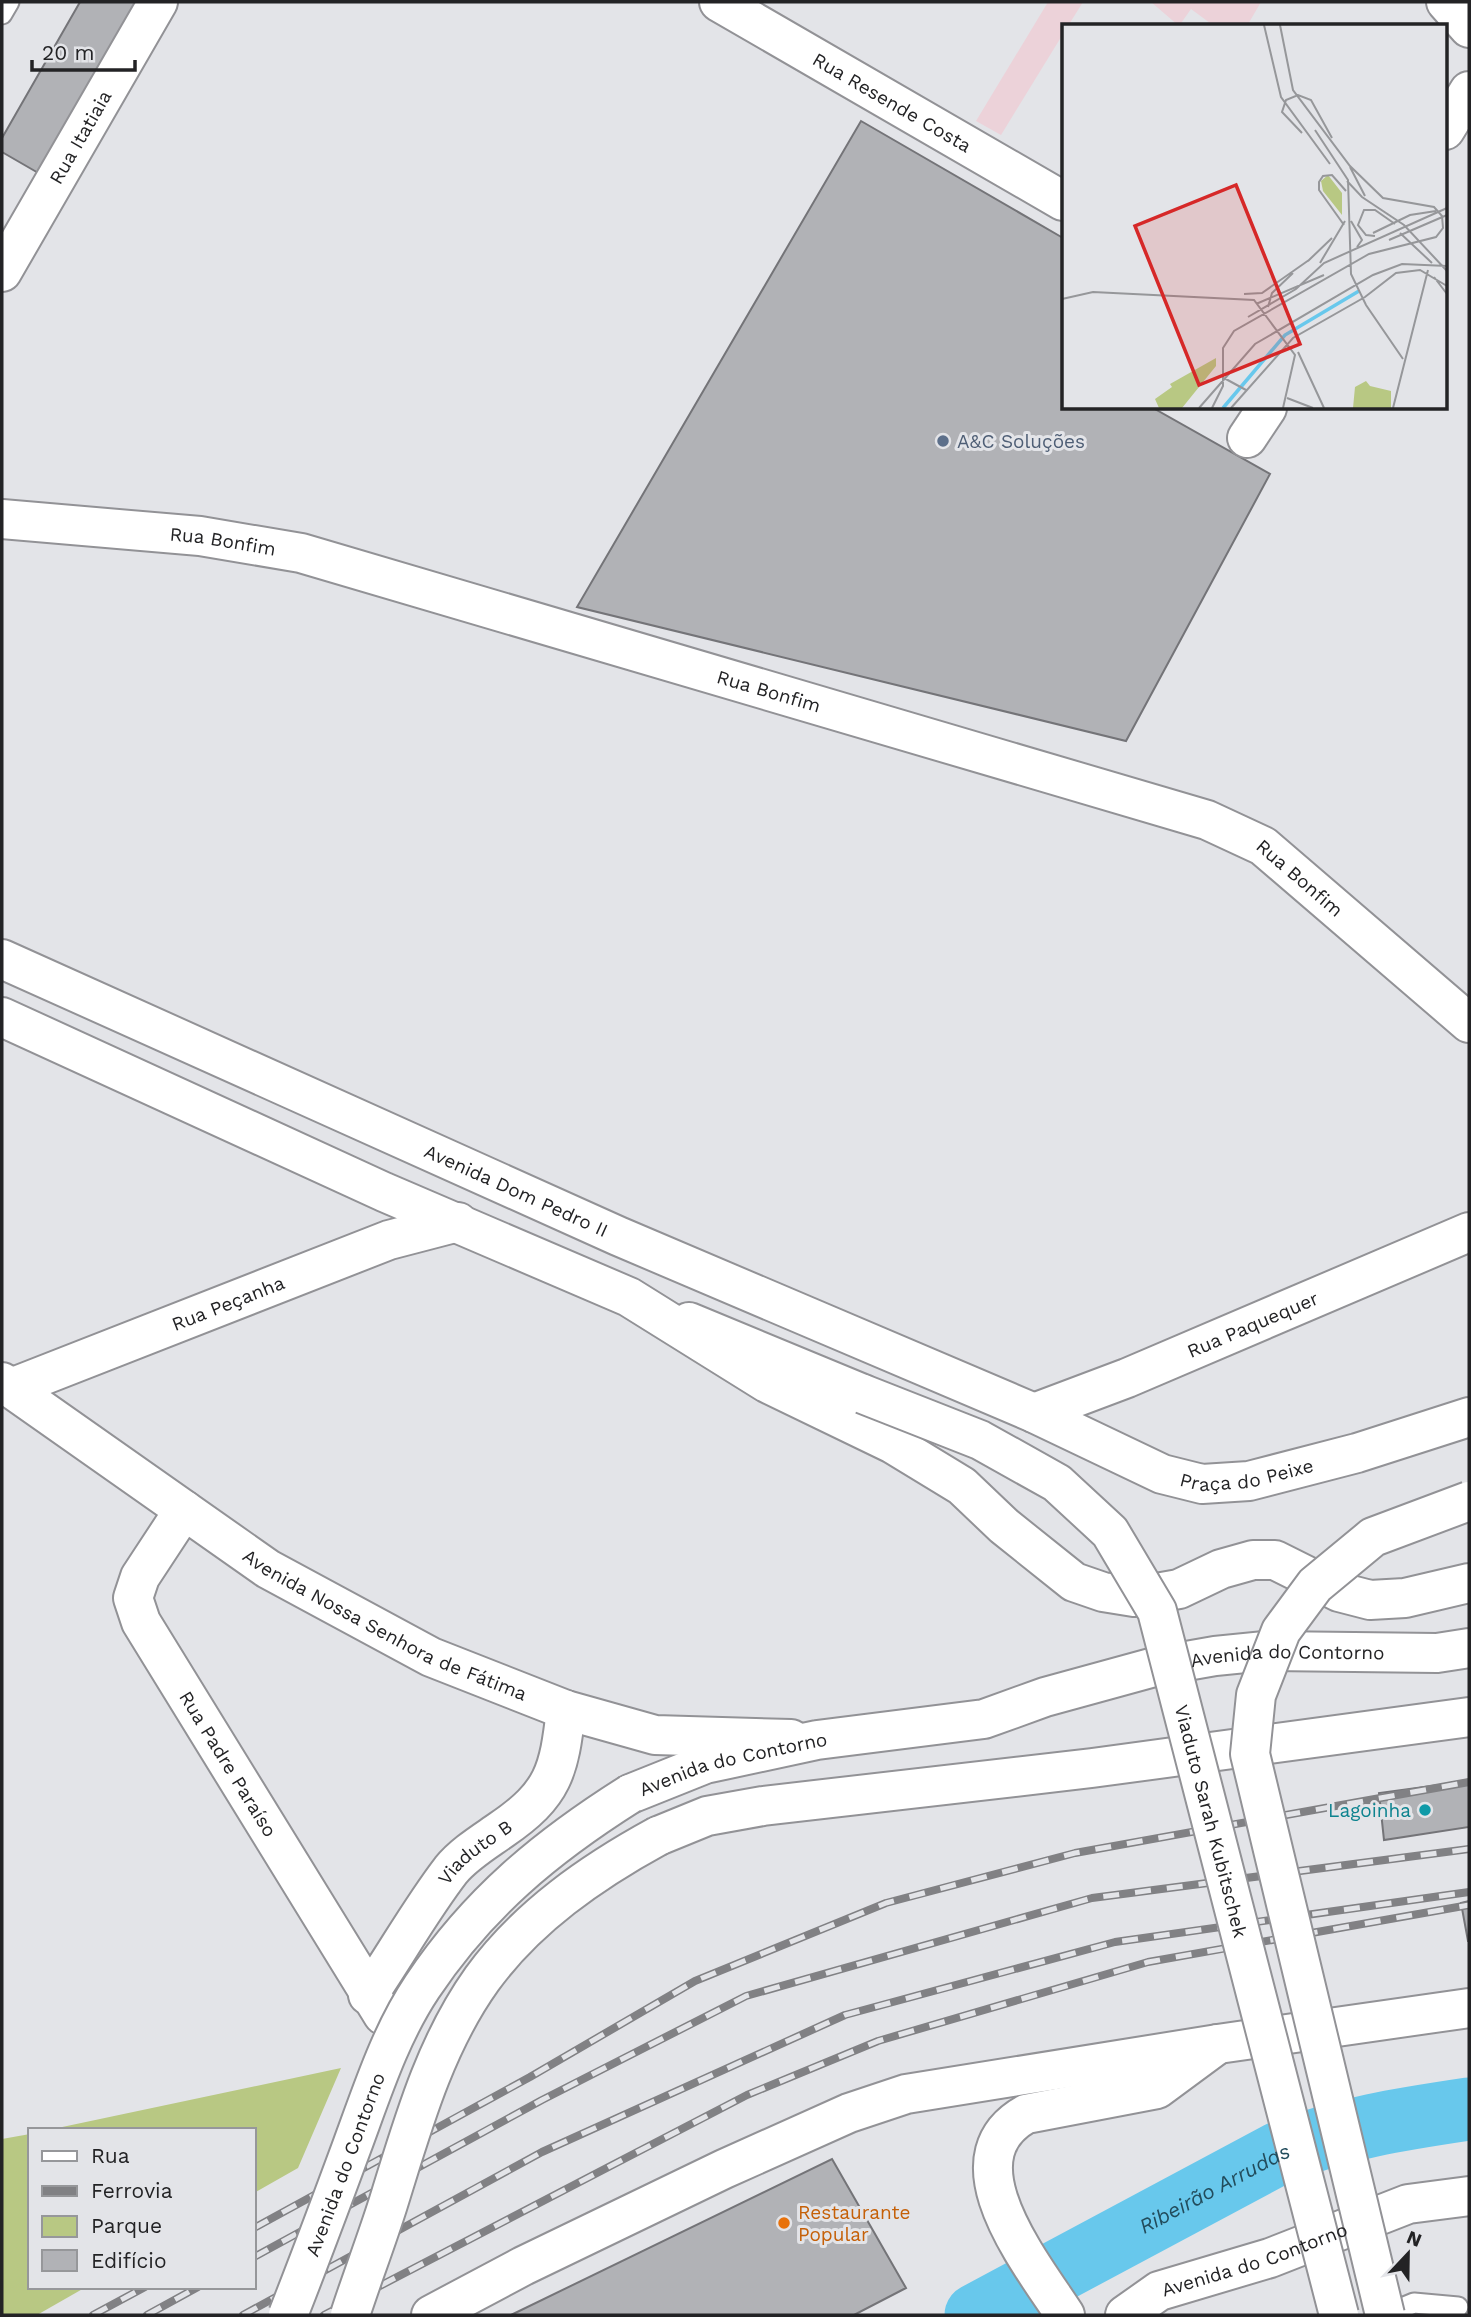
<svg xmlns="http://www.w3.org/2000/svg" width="1471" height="2317" font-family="'Work Sans',sans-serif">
<rect width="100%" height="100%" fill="#e3e4e8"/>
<path fill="#ecd2d9" d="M1048 2H1083L1068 26H1063V34L1001 135 976 121Z
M1151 2H1261L1247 26H1214L1191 9 1179 26Z"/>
<path fill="#b8c883" d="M341 2068 298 2168 254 2193V2130H48Z
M30 2134V2287H86L37 2315H2V2139Z"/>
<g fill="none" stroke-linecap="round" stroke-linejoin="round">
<path stroke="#68c8ec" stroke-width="63" id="s1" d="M976 2315 1279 2153C1342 2128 1402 2119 1469 2109"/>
</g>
<path fill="#b1b2b6" stroke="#747478" stroke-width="2" d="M80 2H148L47 178 2 152V138Z
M861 121 1063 238V408H1153L1270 474 1126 741 577 607Z
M1469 1781V1827L1384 1840 1379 1793Z
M1469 1901V1941H1468L1461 1903Z
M832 2159 906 2288 854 2315H511Z"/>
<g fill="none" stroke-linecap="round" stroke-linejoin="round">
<defs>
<path id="lane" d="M2 14 9 2
M1385 2315 1414 2303 1458 2307"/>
<g id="street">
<path id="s2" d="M719 2 1063 201"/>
<path d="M1445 130 1469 91"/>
<path id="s3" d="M2 272 158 2"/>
<path d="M1247 438 1267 408"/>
<path id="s4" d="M1034 1413 1127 1378 1469 1232"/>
<path id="s5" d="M184 1510 140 1577 133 1598 141 1622 383 2015"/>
<path id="s6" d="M368 1995C396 1954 421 1909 451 1870 464 1854 484 1842 501 1830 554 1794 559 1771 566 1710"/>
</g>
<g id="secondary">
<path d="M1446 2 1469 28"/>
<path id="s7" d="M2 519 200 536 301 553 1207 820 1263 846 1469 1023"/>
<path d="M689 1322 863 1394"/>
<path id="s8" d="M2 1382 268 1569 431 1657 566 1710 655 1735 791 1739"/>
<path id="s9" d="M11 1388 389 1240 458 1222"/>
<path d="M1065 2315C1032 2264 946 2159 1026 2114L1157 2089 1218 2044"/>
</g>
<g id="primary">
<path id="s10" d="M2 959 618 1236 1034 1413 1162 1474 1202 1484 1249 1481 1357 1453 1469 1417"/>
<path d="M2 1017 384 1192 629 1297 767 1383 893 1444 962 1486 1004 1526 1074 1582 1103 1592 1134 1597 1179 1589 1221 1569 1253 1560H1275L1339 1592 1370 1600 1405 1598 1469 1583"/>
<path d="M431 2315 523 2266 724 2169 849 2113 906 2094 1218 2044 1469 2008"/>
<path id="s11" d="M1125 2315 1159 2291 1270 2258 1408 2204 1469 2196"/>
</g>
<g id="highway">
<path id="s12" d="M630 1794 705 1764 817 1740 984 1719 1045 1697 1158 1666 1215 1656 1265 1651 1437 1653 1469 1648"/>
<path d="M658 1836 707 1816 763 1806 1092 1768 1469 1717"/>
</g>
</defs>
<use href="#lane" stroke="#929296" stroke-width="23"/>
<use href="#street" stroke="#929296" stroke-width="42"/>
<use href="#secondary" stroke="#929296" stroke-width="42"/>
<use href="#primary" stroke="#929296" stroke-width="42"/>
<use href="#highway" stroke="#929296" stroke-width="42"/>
<use href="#lane" stroke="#fff" stroke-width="19"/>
<use href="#street" stroke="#fff" stroke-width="38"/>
<use href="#secondary" stroke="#fff" stroke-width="38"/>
<use href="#primary" stroke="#fff" stroke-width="38"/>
<use href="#highway" stroke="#fff" stroke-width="38"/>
<defs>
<path id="rail" d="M254 2228 530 2077 695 1981 886 1903 1075 1853 1469 1782
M254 2257 542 2100 746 1996 1092 1898 1469 1849
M93 2315 145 2287
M147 2315 198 2287
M243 2315 542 2152 845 2015 1115 1942 1469 1892
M324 2315 747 2095 878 2041 1148 1962 1469 1905"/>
</defs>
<use href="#rail" stroke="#818184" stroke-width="8"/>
<use href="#rail" stroke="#e3e4e8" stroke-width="5" stroke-dasharray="16" stroke-linecap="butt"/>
<defs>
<g id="secondary-bridge">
<path id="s13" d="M863 1394 980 1440 1057 1483 1110 1532 1157 1611 1339 2315"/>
<path d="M1385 2315 1250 1754 1256 1695 1281 1631 1315 1585 1373 1537 1469 1501"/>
</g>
<g id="highway-bridge">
<path id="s14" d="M288 2315C310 2259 331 2203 352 2146 372 2092 390 2035 422 1987 478 1903 546 1847 630 1794"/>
<path d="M350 2315C362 2278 376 2242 388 2204 412 2127 434 2046 482 1979 527 1917 592 1872 658 1836"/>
</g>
</defs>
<use href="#secondary-bridge" stroke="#929296" stroke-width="42" stroke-linecap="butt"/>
<use href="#highway-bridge" stroke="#929296" stroke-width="42" stroke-linecap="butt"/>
<use href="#secondary-bridge" stroke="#fff" stroke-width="38"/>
<use href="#highway-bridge" stroke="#fff" stroke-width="38"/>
</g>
<circle fill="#5c6f8a" stroke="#e3e4e8" stroke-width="2.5" cx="943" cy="441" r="7"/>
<circle fill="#0f9aa8" stroke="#e3e4e8" stroke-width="2.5" cx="1425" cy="1810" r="7"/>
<circle fill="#e8710a" stroke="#e3e4e8" stroke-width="2.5" cx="784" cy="2223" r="7"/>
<g text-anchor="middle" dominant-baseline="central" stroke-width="6" stroke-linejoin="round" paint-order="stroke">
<g font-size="19" fill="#232325" stroke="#e3e4e8">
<text stroke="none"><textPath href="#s2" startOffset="200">Rua Resende Costa</textPath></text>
<text stroke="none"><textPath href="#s3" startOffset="156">Rua Itatiaia</textPath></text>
<text stroke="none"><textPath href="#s7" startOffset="222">Rua Bonfim</textPath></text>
<text stroke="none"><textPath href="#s7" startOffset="789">Rua Bonfim</textPath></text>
<text stroke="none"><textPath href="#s7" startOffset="1356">Rua Bonfim</textPath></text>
<text stroke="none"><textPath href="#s10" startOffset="564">Avenida Dom Pedro II</textPath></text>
<text stroke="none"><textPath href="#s9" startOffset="233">Rua Peçanha</textPath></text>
<text stroke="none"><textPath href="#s4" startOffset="236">Rua Paquequer</textPath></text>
<text stroke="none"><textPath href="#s10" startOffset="1356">Praça do Peixe</textPath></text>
<text stroke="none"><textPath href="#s8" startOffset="455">Avenida Nossa Senhora de Fátima</textPath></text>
<text stroke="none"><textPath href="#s12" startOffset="676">Avenida do Contorno</textPath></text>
<text stroke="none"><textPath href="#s5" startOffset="294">Rua Padre Paraíso</textPath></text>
<text stroke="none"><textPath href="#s12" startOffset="108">Avenida do Contorno</textPath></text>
<text stroke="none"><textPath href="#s13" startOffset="595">Viaduto Sarah Kubitschek</textPath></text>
<text stroke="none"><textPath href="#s6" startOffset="180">Viaduto B</textPath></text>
<text stroke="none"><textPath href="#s14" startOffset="161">Avenida do Contorno</textPath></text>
<text stroke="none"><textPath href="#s11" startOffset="142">Avenida do Contorno</textPath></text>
</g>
<g font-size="19" fill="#4e5e75" stroke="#e3e4e8" text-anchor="start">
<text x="957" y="441">A&amp;C Soluções</text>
</g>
<g font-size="19" fill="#0d838f" stroke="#e3e4e8" text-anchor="end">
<text x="1411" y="1810">Lagoinha</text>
</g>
<g font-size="19" fill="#c56008" stroke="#e3e4e8" text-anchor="start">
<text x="798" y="2212">Restaurante<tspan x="798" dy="22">Popular</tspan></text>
</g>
<g font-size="21" font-style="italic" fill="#224c5c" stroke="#e3e4e8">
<text stroke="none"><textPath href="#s1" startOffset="270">Ribeirão Arrudas</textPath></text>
</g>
</g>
<g transform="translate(1062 24)">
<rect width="385" height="385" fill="#e3e4e8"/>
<path d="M266 151 280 169V191L261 167 259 157ZM154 334V342L120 384H97L93 375 110 363 108 360ZM304 357 308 362 329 367V384H291L293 363Z" fill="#b8c883"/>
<path fill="none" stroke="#68c8ec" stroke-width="3.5" d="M161 384 223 311 297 267"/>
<path fill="none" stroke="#96979a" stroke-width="2" d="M202 1 219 73 268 140M253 106 286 156 289 250 304 281 341 335M240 109 220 88 224 76 236 71 249 76 270 114M288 143 303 172M285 157 300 173 342 201 385 247M289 197 300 216 295 223M282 201 257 166V158L261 152 270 151 284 167M385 205V235M311 209 348 191 374 187M338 209 370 239M313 212 304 211 296 201 302 186H313L333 200M327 216 385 191M246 237 270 214M258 239 283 197M372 253 385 270M182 270 200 269 247 236M0 275 31 268 192 276 233 331 221 384M194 280 262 251M206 283 210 269 231 249M186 293 234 265 262 239 385 184M236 328 262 384M162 354 184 366M225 374 251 384M137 384 193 320 311 251 340 240 385 242M150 384 161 362V324L172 307 307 230 374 213 381 204 380 192 372 183 321 174 288 142 231 66 218 1M169 384 231 314 303 273 334 249 358 246 385 262M331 384 366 246"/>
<path fill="#d62828" fill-opacity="0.15" stroke="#d62828" stroke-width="3.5" d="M174 161 238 320 137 361 73 202Z"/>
<rect width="385" height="385" fill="none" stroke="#232325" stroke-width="3.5"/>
</g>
<rect width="1471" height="2317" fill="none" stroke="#232325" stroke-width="7"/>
<rect x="28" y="2128" width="228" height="161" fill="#e3e4e8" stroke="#96979a" stroke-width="2"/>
<rect x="42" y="2151" width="35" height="10" fill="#ffffff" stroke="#96979a" stroke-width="2"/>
<text x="91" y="2163" font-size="21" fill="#232325">Rua</text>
<rect x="42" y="2186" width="35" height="10" fill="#818184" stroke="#96979a" stroke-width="2"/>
<text x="91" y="2198" font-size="21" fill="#232325">Ferrovia</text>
<rect x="42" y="2216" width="35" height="21" fill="#b8c883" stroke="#96979a" stroke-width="2"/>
<text x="91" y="2233" font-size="21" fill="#232325">Parque</text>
<rect x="42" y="2250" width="35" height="21" fill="#b1b2b6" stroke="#96979a" stroke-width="2"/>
<text x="91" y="2268" font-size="21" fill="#232325">Edifício</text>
<g transform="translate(1408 2254) rotate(22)" stroke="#e3e4e8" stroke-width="5" paint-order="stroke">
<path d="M0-5L12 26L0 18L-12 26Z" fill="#232325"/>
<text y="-10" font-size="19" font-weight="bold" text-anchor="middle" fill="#232325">N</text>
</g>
<path d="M32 60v10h103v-10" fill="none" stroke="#232325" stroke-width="3.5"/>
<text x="42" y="60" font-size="21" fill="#232325" stroke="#e3e4e8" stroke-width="5" paint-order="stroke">20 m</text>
</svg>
